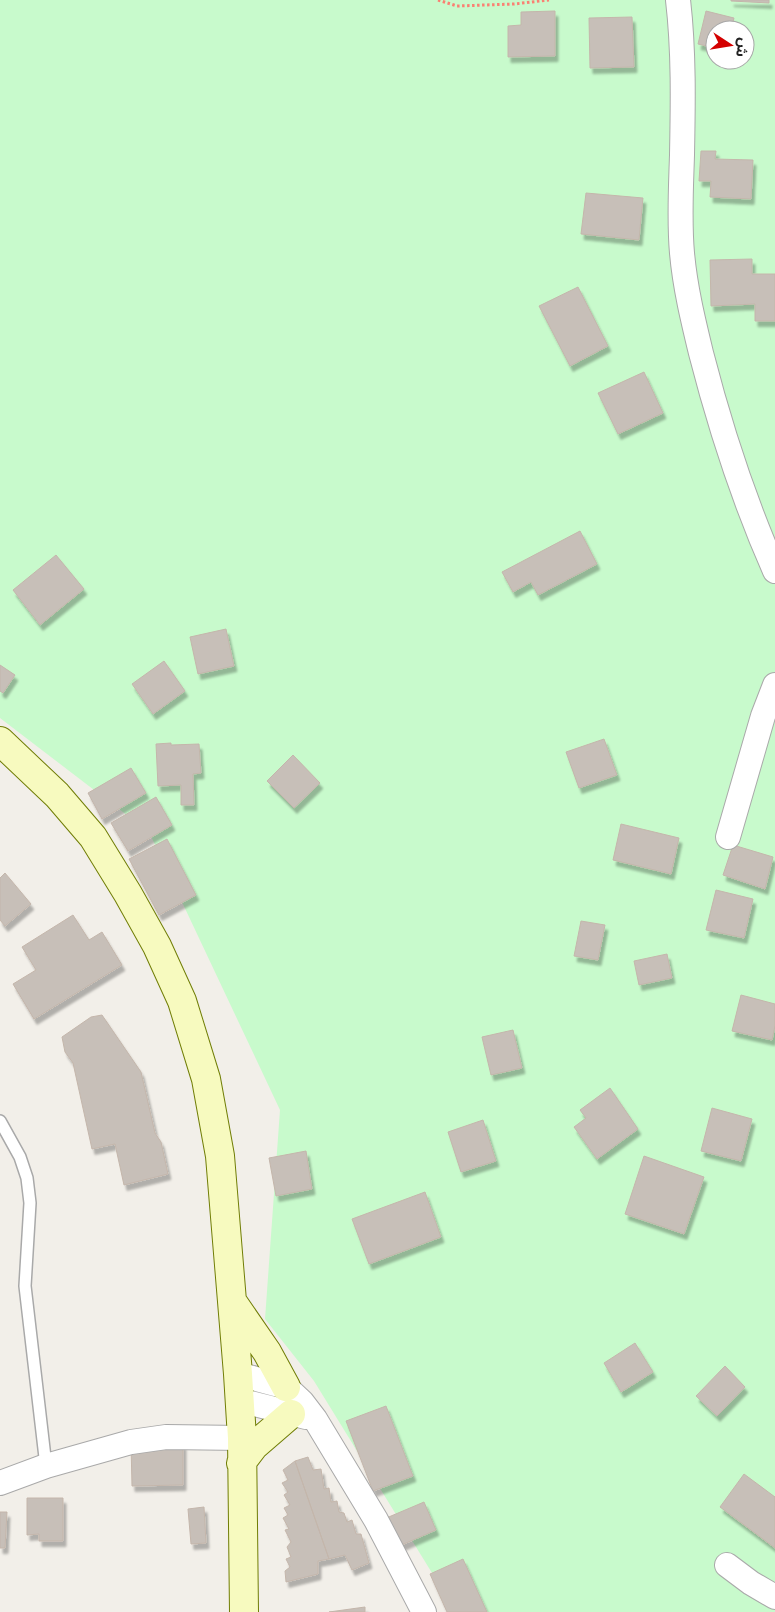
<svg xmlns="http://www.w3.org/2000/svg" width="775" height="1612" font-family="Jost,'Noto Sans Arabic',sans-serif">
<defs>
<filter id="shadow"><feDropShadow dx="3" dy="5.5" stdDeviation="1" flood-color="#0004"/></filter>
</defs>
<rect width="100%" height="100%" fill="#f2efe9"/>
<path fill="#c8facc" fill-rule="evenodd" d="M0 0H775V1612H456L314 1381 265 1319 280 1110 149 832 0 718ZM715 30H745V60H715Z"/>
<path fill="#c7bfb8" stroke="#c4b6ab" filter="url(#shadow)" d="M731 0H769V3L731 1Z
M555 11V56L508 57V26L521 25V12Z
M706 11 734 18 731 30H715V48L698 44Z
M632 17 634 67 590 68 589 18Z
M701 151H716L715 159 753 160 751 199 710 197 711 181H699Z
M586 193 643 198 639 240 581 234Z
M752 259V274H775V321H755V304L711 306 710 260Z
M578 287 608 346 570 366 539 306Z
M644 372 663 413 618 434 598 393Z
M580 531 597 564 538 595 531 582 513 592 502 572Z
M56 555 84 589 40 625 13 590Z
M226 629 234 666 198 674 190 637Z
M164 661 185 691 153 714 132 684Z
M0 665 15 675 3 693 0 691Z
M604 739 617 775 579 788 566 752Z
M171 743V745L199 744 201 773 193 774 194 805H181V785L158 786 156 744Z
M293 755 320 783 294 808 267 781Z
M131 768 146 793 102 819 88 793Z
M156 797 172 825 128 851 111 823Z
M621 824 679 838 671 874 613 860Z
M167 839 196 895 159 915 129 859Z
M733 845 773 857 765 889 723 875Z
M5 873 31 904 5 926 0 920V878Z
M716 890 753 899 744 938 706 930Z
M73 915 89 940 102 932 122 965 34 1019 13 984 36 970 22 947Z
M581 921 605 925 598 960 574 956Z
M667 954 672 978 639 985 634 961Z
M741 995 775 1004V1026L772 1040 732 1031Z
M102 1015 141 1072 155 1133 161 1142 168 1174 124 1185 115 1144 92 1149 73 1063 65 1052 62 1037 91 1017Z
M513 1030 522 1068 491 1075 482 1037Z
M610 1088 638 1129 597 1159 574 1127 586 1118 580 1110Z
M712 1108 752 1119 741 1161 701 1151Z
M483 1120 496 1161 461 1172 448 1132Z
M306 1151 312 1189 276 1196 269 1158Z
M644 1156 704 1177 684 1234 625 1214Z
M425 1192 441 1237 369 1264 352 1219Z
M635 1343 653 1372 621 1392 604 1363Z
M725 1366 745 1387 717 1416 696 1396Z
M386 1406 413 1476 373 1491 346 1421Z
M131 1444H183V1485L132 1486Z
M308 1457 313 1470 321 1469 324 1489 329 1488 331 1502 337 1501 339 1512 344 1513 347 1522 352 1520 356 1534H361L369 1563 352 1570 345 1555 329 1559 295 1461Z
M295 1461 329 1559 318 1561V1574L286 1582 285 1571 290 1567 286 1559 291 1557 287 1547 291 1542 285 1530 289 1529 283 1518 288 1515 284 1508 290 1505 284 1495 288 1492 282 1483 288 1480 283 1470Z
M744 1474 775 1497V1548L720 1507Z
M27 1498H63V1541H39V1534L27 1535Z
M424 1502 436 1530 397 1547 384 1519Z
M204 1507 206 1543 191 1544 188 1509Z
M0 1512H7L5 1548H0Z
M463 1559 487 1612H447L430 1574Z
M365 1607V1612H329Z"/>
<g fill="none" stroke-linecap="round" stroke-linejoin="round">
<defs>
<path id="lane" d="M0 1121 20 1157 27 1178 30 1203 25 1286 46 1466"/>
<path id="street" d="M678 0C684 51 683 104 682 155 681 188 679 220 682 253 685 287 693 320 701 353 720 427 744 501 775 571
M728 837 763 716 775 685
M238 1374 286 1387 302 1402 315 1419 376 1520 424 1612
M239 1400 306 1417
M0 1483 46 1466 131 1442 166 1437 242 1438
M727 1565 751 1583 775 1597"/>
<path id="secondary" d="M0 741 57 795 93 837 128 894 157 946 182 1001 206 1079 220 1156 238 1374 242 1438 244 1612
M234 1304 267 1352 286 1387
M241 1463 254 1446 291 1414"/>
</defs>
<use href="#lane" stroke="#a9a9a9" stroke-width="14"/>
<use href="#street" stroke="#a9a9a9" stroke-width="26"/>
<use href="#secondary" stroke="#707d05" stroke-width="30"/>
<path stroke="#fa8072" stroke-width="3" stroke-dasharray="2.5 2.5" stroke-linecap="butt" d="M438 0 457 6 514 4 549 0"/>
<use href="#lane" stroke="#fff" stroke-width="11"/>
<use href="#street" stroke="#fff" stroke-width="24"/>
<use href="#secondary" stroke="#f7fabf" stroke-width="28"/>
</g>
<g transform="translate(730 45) rotate(102)"><circle r="24" fill="#ffffff" stroke="#a7a7a7"/>
<path d="M0-4L9 19L0 12L-9 19Z" fill="#d40000"/>
<text y="-8" font-size="14" font-weight="bold" text-anchor="middle" fill="#222222">ش</text>
</g>
</svg>
